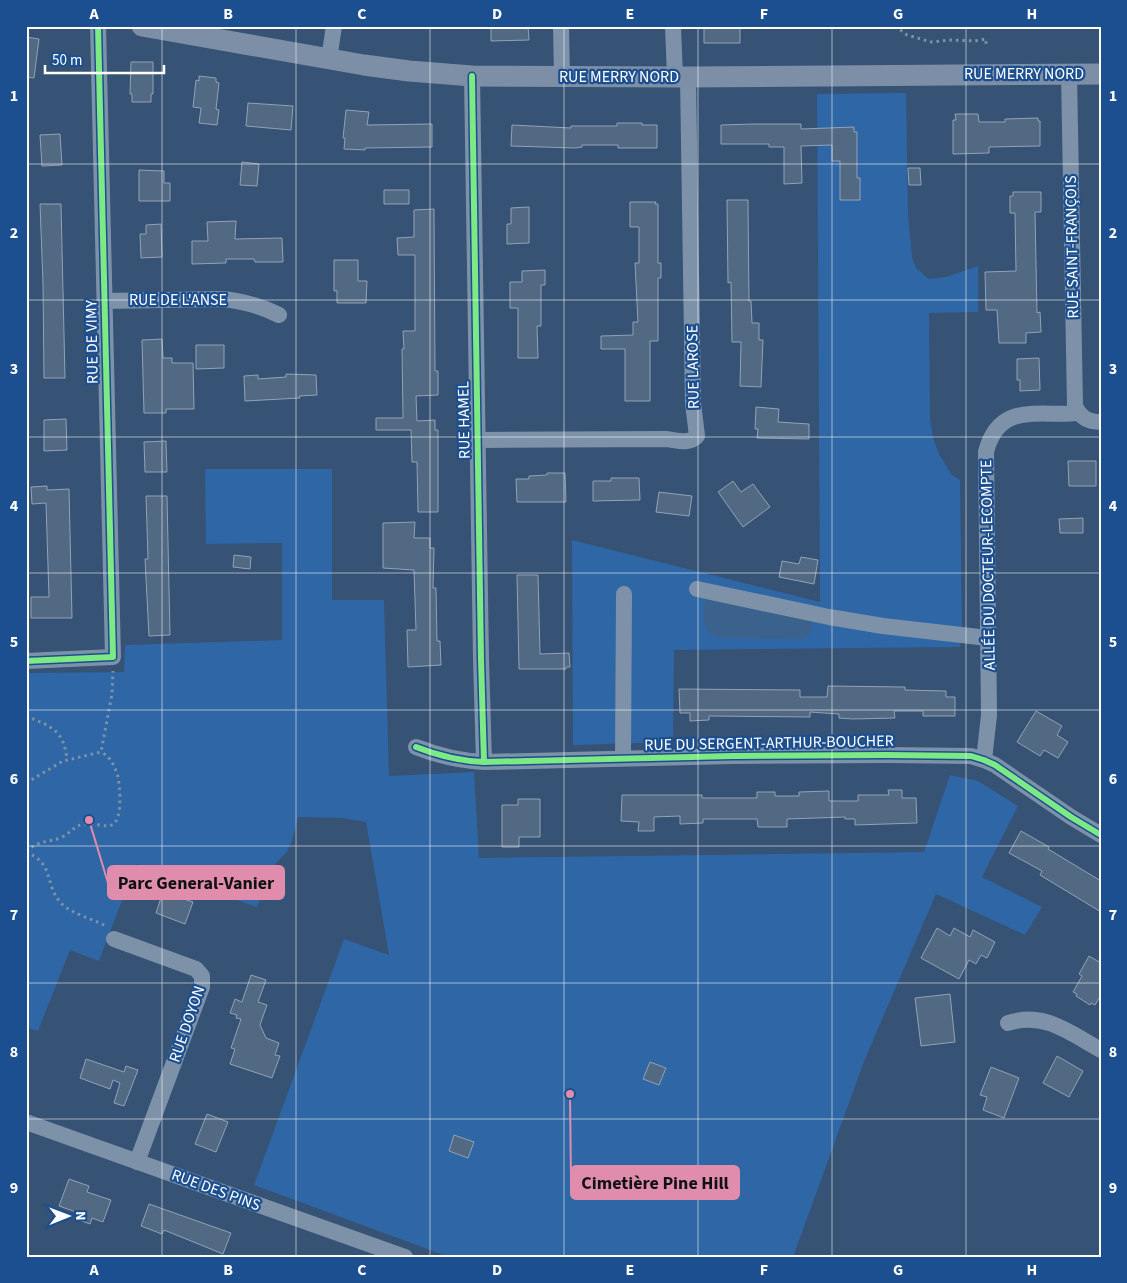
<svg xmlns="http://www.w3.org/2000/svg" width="1127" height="1283" font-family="'Source Sans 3',sans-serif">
<rect width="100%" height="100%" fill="#365274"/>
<path fill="#2f66a5" d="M906 93 908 213 912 257 916 268 929 279 946 277 978 266V312L929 313 930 418 933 438 939 454 952 475 960 480 962 629 960 647 674 650 673 742 573 745 572 540 820 602 817 94Z
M205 469H332V600H384L389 776 474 772 479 858 924 852 950 775 978 781 1018 806 982 877 1042 907 1025 935 936 894 865 1059 793 1257H449L254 1185 344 939 389 955 366 822 343 818 298 817 292 841 286 853 275 864 257 907 136 864 99 961 70 950 38 1031 26 1027V673L124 672 125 645 282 640V543L206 544Z"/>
<path fill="#3b618d" d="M712 596 812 622C814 630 810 633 804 639L720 638C701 633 703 619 705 602Z"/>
<path fill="#526984" stroke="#92a2b6" d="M491 26H528L529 40 491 41Z
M704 26H740V43H704Z
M26 37 39 39 34 78 26 77Z
M131 62H153V94H151V102H132V94H130Z
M199 76 216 78V82L219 83 216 109 219 110 217 125 199 123 201 108 193 107 196 80 199 81Z
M248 103 293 106 291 130 246 126Z
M346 110 369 112 367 125 432 124V147L365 148V150L344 149 345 138H343Z
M955 114H978L979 122H1005V119L1038 118V121H1040V146L989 147V153L953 154V120H956Z
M617 123H642V125H657V148H618V145H582V147L575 148 511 146 512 125 571 128V126H617Z
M753 124H801V129L854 127V132H857V178H860V200H840V161H832V145L801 146 802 183 784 184V147H769V144H721V125Z
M60 134 62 165 42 166 40 135Z
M242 162 259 164 257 186 240 185Z
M908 168H920L921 185H909Z
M139 170 164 171V183H170V201H139Z
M384 190H409V204H384Z
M1013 192H1041V212H1035L1037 313 1040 312 1041 332 1026 333V343H999L997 310H986L985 272 1016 271 1015 213H1010V196H1013Z
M727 200H748L749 301H751L752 323H759V340H763L761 387 740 386 741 342H732L731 282 728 283Z
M630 202H656L655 204H658V263H661V278H658V341H650V401H625V349H601V336L633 335V322H638L635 263H639V227H630Z
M40 204H61L65 378H44L43 284Z
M529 207V243L507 244V224H511V208Z
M434 209 435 371H438V395L416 396 417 421 435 420V430H438V512H418L417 462H412L411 430H376V418H403L402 349H404L403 331H415V255H398L397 238 414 237V210Z
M236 221 235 239 282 238 283 262H255L254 259H226V263L192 264V241H208L207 222Z
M161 224 162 257 141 258 140 234H146V225Z
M334 260H358V281H367L366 303H337V291H334Z
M545 270V285H541V326H537L538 358H518V308H510V282H522V271Z
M162 339 163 358H172V363H193L194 409H166V413H144L142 340Z
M196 345H224V368L196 369Z
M1039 358 1040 390 1020 391V380H1017V359Z
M286 374 316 375 317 395 299 396 300 398 245 401 244 376 258 375V379L286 377Z
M756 407 779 409 778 422 809 424V439L757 438 758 429H755Z
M66 419 67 450 44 451V420Z
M166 441 167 472H145L144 442Z
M1068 461H1096V486H1069Z
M547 473H565L566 502H517L516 479H529V476L547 475Z
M611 478H639L640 500 593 501V481H611Z
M733 481 741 492 753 484 770 507 743 527 718 492Z
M47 486V490L69 489 72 618H31V597H49L46 503 32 504 31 487Z
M659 492 692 496 689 516 656 512Z
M146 496H167L170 635 149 636 145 559H148Z
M1083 518V533H1060L1059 519Z
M415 522 414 538H430V548H434L433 588H436L437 641H440L441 665 408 667 407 630H416L414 570 383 568V523Z
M234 555 251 557 250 569 233 567Z
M801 557 818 560 814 584 779 577 782 561 799 564Z
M517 575H538L540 654 569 653 570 667H566V669H519Z
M828 686 905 687V690L946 691V697H955V716H923V711H894L895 718 853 719 839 718V714L810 712V717L709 716V720L690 721V713H680L679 689 800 690V697H827Z
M1036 711 1062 726 1057 735 1068 742 1058 758 1044 750 1040 756 1017 742Z
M888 790H902V798H916L917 823 855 825V819H845V817L787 819V827H758L757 819H703V823L680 824V816L654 817V831H638L639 822 621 821 622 795H702V798H757V792H775V796H799V792L829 791V801H858V795H889Z
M518 799H540V837H519V847H502V805H518Z
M1021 831 1049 847 1048 849 1101 881V912L1040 875 1042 871 1009 853Z
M163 892 193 902 185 924 156 913Z
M937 928 950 936 954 928 970 937 973 930 995 942 987 958 981 955 976 964 969 960 959 979 921 958Z
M1089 956 1101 963V995L1095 1005 1091 1003 1090 1005 1076 996 1077 994 1073 992 1082 976 1079 974Z
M251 975 266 980 258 1002 267 1005 260 1025 266 1038 279 1043 275 1055 280 1056 272 1078 230 1064 235 1049 231 1048 241 1019 236 1018 237 1015 230 1013 235 999 242 1002Z
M950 994 955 1042 921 1046 915 998Z
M1057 1056 1083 1071 1069 1097 1043 1083Z
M86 1059 124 1072 126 1066 138 1070 124 1106 114 1103 120 1083 113 1080 110 1089 80 1078Z
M650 1062 666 1068 659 1085 643 1079Z
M991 1067 1019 1078 1004 1118 983 1110 987 1097 980 1095Z
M207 1114 228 1122 216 1152 195 1144Z
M454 1135 474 1142 468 1158 449 1151Z
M69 1179 89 1186 87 1192 111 1200 103 1222 92 1218 90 1224 74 1218 76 1212 59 1206Z
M149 1204 231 1233 223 1254 164 1230 162 1234 141 1226Z"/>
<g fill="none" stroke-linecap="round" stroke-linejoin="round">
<path stroke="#7d92a8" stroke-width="3" stroke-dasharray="2.5 4" stroke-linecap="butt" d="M895 26 907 35 931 42 951 40 975 41 986 39V46
M26 716C52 727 63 729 67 759
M26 783 63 761 101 752 112 694 113 671
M26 852C55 864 44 883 60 902 69 913 93 919 106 926
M27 852C36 840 49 843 62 837 71 833 74 825 85 824 93 822 104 828 112 825 123 820 120 787 118 777 115 767 111 757 101 752"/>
<path stroke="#7d92a8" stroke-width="16" d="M561 26 562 77
M673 26 675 77
M329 59 334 26
M1069 73 1075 406C1081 418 1088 422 1101 422
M472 76 481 659 484 762
M104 301 222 299C243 301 261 306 279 315
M478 440 666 439C677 440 689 445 697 436L693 403 688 77
M697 589 829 617 883 626 988 638
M26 661 113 657 98 26
M416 747C439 756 460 761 484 762L733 756 887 755 971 756 984 760 995 765 1071 817 1101 835
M623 758 624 594
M984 760 989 715 986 452C999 401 1039 417 1078 413
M114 939 196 969 202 976V987L137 1162
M1008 1023C1044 1011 1070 1033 1101 1050
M26 1122 405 1257"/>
<path stroke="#7d8ea7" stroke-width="21" d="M142 26 364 65 409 71 472 76 688 77 1101 74"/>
<defs>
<path id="cycleway" d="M472 76 481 659 484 762
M26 661 113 657 98 26
M416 747C439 756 460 761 484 762L733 756 887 755 971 756 984 760 995 765 1071 817 1101 835"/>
</defs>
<use href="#cycleway" stroke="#1b4f8f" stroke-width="9"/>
<use href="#cycleway" stroke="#7ce984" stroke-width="6"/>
</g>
<path fill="none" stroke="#fff" stroke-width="1" stroke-opacity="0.55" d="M162 26V1257M296 26V1257M430 26V1257M564 26V1257M698 26V1257M832 26V1257M966 26V1257M26 164H1101M26 300H1101M26 437H1101M26 573H1101M26 710H1101M26 846H1101M26 983H1101M26 1119H1101"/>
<g text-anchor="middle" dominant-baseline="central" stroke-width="4.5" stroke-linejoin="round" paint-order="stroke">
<g font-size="16" fill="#fff" stroke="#1b4f8f">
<text x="1024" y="74">RUE MERRY NORD</text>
<text x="619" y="77">RUE MERRY NORD</text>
<text transform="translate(1072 247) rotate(-91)">RUE SAINT-FRANÇOIS</text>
<text x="178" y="300">RUE DE L'ANSE</text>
<text transform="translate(92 342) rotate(-91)">RUE DE VIMY</text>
<text transform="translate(693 367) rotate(-91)">RUE LAROSE</text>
<text transform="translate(464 420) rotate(-91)">RUE HAMEL</text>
<text transform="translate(988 565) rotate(-91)">ALLÉE DU DOCTEUR-LECOMPTE</text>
<text transform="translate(769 743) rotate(-1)">RUE DU SERGENT-ARTHUR-BOUCHER</text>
<text transform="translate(187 1024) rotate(-71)">RUE DOYON</text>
<text transform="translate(216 1190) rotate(20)">RUE DES PINS</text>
</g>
</g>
<path fill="none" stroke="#e08cad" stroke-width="2" d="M89 820L108 883M570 1094L571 1183"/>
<g fill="#e08cad" stroke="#1b4f8f" stroke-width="2">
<circle cx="89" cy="820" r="5"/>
<circle cx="570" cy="1094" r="5"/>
</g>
<g fill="#e08cad" stroke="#e08cad" stroke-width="2">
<rect x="108" y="866" width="176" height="33" rx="5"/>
<rect x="571" y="1166" width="168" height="33" rx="5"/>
</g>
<g font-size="18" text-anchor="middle" font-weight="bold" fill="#111">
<text x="196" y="889">Parc General-Vanier</text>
<text x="655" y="1189">Cimetière Pine Hill</text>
</g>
<rect width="1127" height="1283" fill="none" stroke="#1b4f8f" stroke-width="55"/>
<g transform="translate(68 1216) rotate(89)" stroke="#1b4f8f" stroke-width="4" paint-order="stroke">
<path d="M0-4L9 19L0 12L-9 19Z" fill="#ffffff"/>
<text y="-8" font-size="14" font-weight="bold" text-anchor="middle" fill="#ffffff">N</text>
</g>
<path d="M45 65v8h119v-8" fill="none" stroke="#ffffff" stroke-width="2.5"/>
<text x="52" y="65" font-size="15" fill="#ffffff" stroke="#1b4f8f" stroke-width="4" paint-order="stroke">50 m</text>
<rect x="28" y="28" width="1072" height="1228" fill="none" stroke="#fff" stroke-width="2"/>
<g font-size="16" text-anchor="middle" font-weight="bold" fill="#fff">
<text x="94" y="19">A</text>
<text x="228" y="19">B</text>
<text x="362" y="19">C</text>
<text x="497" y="19">D</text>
<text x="630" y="19">E</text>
<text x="764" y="19">F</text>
<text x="898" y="19">G</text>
<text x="1032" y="19">H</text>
<text x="14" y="101">1</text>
<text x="1113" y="101">1</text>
<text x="14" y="238">2</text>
<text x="1113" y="238">2</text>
<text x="14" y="374">3</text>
<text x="1113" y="374">3</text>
<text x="14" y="511">4</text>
<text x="1113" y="511">4</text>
<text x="14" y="647">5</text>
<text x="1113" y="647">5</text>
<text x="14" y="784">6</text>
<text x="1113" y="784">6</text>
<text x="14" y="920">7</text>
<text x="1113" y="920">7</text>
<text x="14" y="1057">8</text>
<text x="1113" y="1057">8</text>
<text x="14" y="1193">9</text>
<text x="1113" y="1193">9</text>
<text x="94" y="1275">A</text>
<text x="228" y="1275">B</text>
<text x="362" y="1275">C</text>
<text x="497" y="1275">D</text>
<text x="630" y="1275">E</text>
<text x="764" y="1275">F</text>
<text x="898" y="1275">G</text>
<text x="1032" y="1275">H</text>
</g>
</svg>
